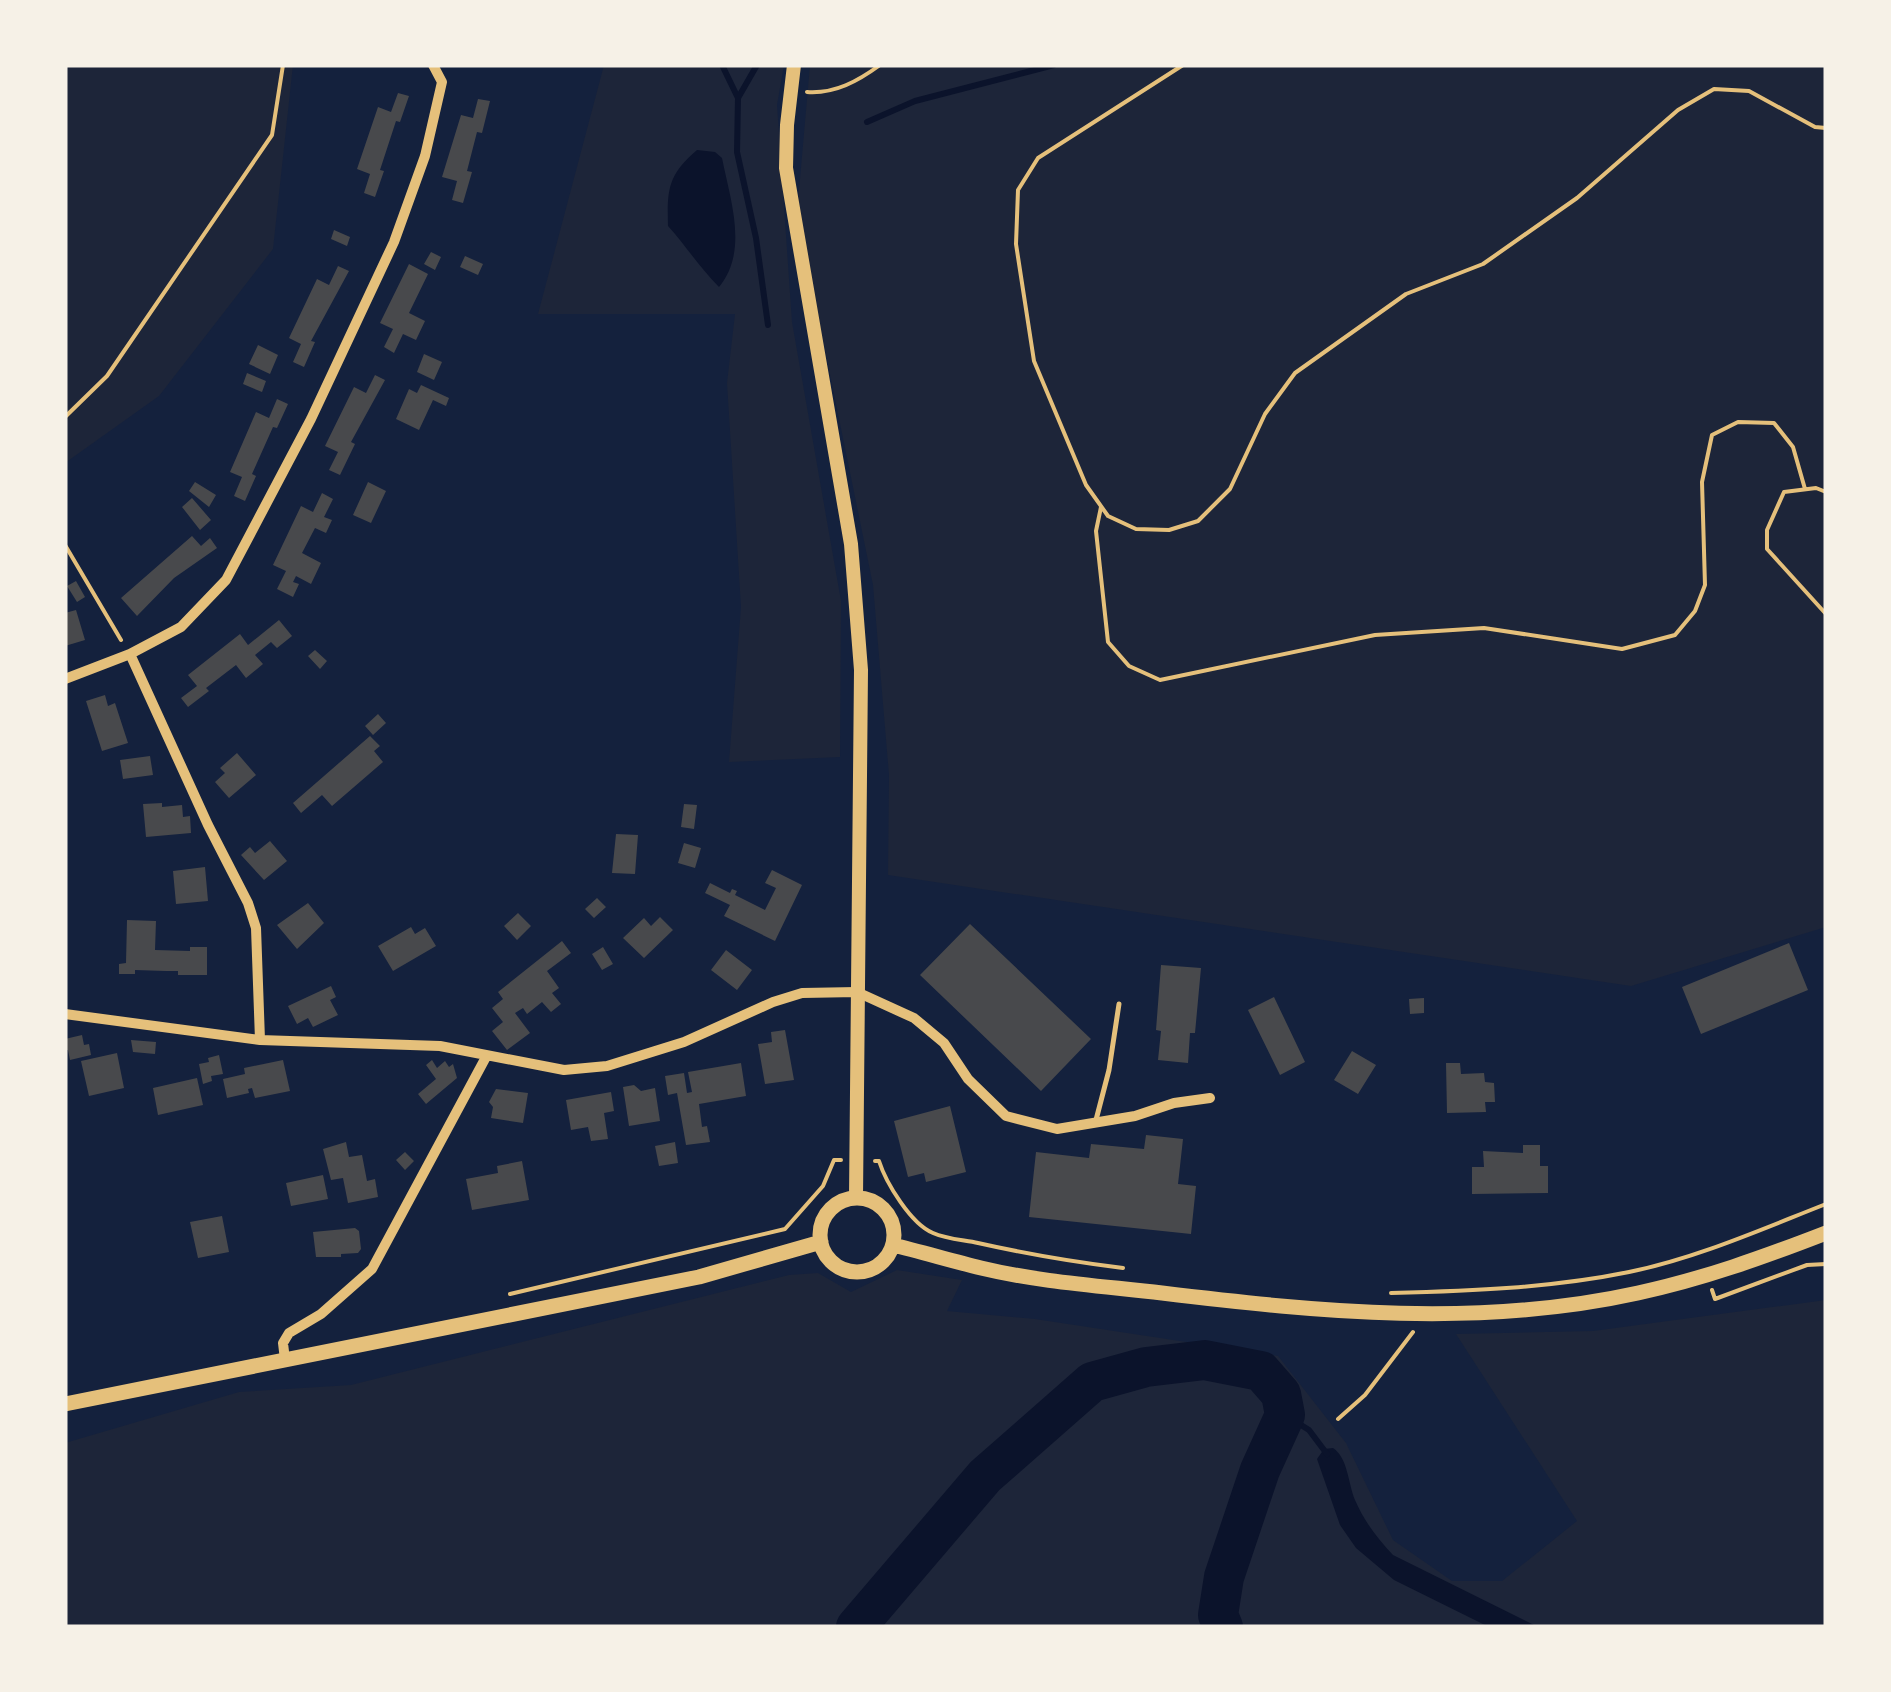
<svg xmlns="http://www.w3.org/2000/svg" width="1891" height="1692" font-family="Cabin,sans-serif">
<rect width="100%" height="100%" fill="#14213d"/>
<path fill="#1d2539" d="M65 65H293L273 249 159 396 65 463Z
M604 65H784L777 105 792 322 841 601 840 757 729 762 741 607 727 383 735 314H538Z
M810 65H1826V927L1631 986 888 875 889 775 873 585 797 213Z
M897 1270 962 1280 947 1311 1035 1319 1278 1356 1346 1443 1393 1540 1452 1581H1502L1577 1521 1456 1334 1593 1331 1826 1300V1627H65V1443L239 1392 351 1385 789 1275 818 1273 851 1292Z"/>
<path fill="#0b132b" d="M697 150 715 152 722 158C730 199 749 251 719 287 700 268 686 246 668 226 667 189 668 175 697 150Z
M1333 1448C1348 1458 1348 1483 1355 1500 1364 1521 1377 1538 1393 1555L1538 1627H1489L1394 1580 1356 1548 1340 1525 1317 1459 1324 1449Z"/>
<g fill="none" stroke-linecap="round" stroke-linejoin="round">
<path stroke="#0b132b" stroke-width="6" d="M722 65 738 98 737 152 756 238 768 325
M738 98 757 65
M867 122 915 101 1054 65
M1285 1415 1309 1430 1327 1454"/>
<path stroke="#0b132b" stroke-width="40" d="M856 1627 985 1476 1092 1382 1146 1367 1205 1360 1261 1371 1281 1394 1285 1415 1260 1470 1224 1577 1218 1615 1223 1627"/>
</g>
<path fill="#48494c" d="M398 93 409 96 400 122 396 121 380 170 384 171 375 197 364 193 370 174 357 169 378 107 391 112Z
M478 99 490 101 482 133 477 132 467 171 472 172 463 203 452 200 457 181 442 177 461 115 473 118Z
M334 230 350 237 347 246 331 239Z
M431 252 441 257 435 270 424 264Z
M465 256 483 264 478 275 460 267Z
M409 264 428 274 409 313 425 321 416 340 403 334 394 353 384 347 393 329 380 323Z
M338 266 349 271 311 341 315 342 304 367 293 362 301 344 289 338 317 279 329 285Z
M258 345 278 355 270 374 249 364Z
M424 354 442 362 434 380 417 372Z
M247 373 266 381 262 392 243 384Z
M375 375 385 380 351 442 355 444 340 475 329 470 338 452 325 446 354 387 366 393Z
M421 385 449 398 446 406 433 400 419 430 396 419 409 389 417 393Z
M277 399 288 404 277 428 273 427 252 474 256 476 245 501 234 496 242 477 230 472 256 412 269 418Z
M195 482 216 495 209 507 189 491Z
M368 482 386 491 371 523 353 515Z
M322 493 333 499 324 517 332 520 326 533 315 528 302 553 321 563 311 584 296 576 293 582 299 584 293 597 277 589 286 571 273 565 301 506 313 512Z
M192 498 211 520 200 530 182 507Z
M192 536 201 546 210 538 217 548 174 578 137 616 121 598Z
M76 581 85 597 77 602 67 586Z
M76 610 85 640 65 646V613Z
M279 620 292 636 277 648 271 642 255 655 263 664 246 678 236 665 206 688 209 691 188 707 181 698 197 686 188 675 240 634 248 645Z
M315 650 327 661 320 669 308 656Z
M105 695 108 706 115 703 128 743 102 751 86 701Z
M378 714 386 723 373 735 365 726Z
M370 736 380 746 374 751 383 762 332 806 322 795 301 813 293 803Z
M237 753 256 775 229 798 215 782 225 773 220 768Z
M150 756 153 775 123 779 120 760Z
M162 803V807L182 805 183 817 190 816 191 833 146 837 143 804Z
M684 804 697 805 694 829 681 827Z
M616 834 638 835 635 874 612 873Z
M270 841 287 861 264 880 241 855 250 847 255 853Z
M684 843 701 848 695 868 678 863Z
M205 867 208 901 176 904 173 871Z
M772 870 802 885 775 941 724 916 730 905 705 893 710 883 730 893 732 889 737 891 735 895 765 910 776 888 765 883Z
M597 898 606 907 594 918 585 909Z
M308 903 324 923 297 949 277 925Z
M518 913 531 926 517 940 504 926Z
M660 917 673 930 644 958 623 938 644 918 651 926Z
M127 920 156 921 155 950 190 951V947H207V975H178V971H166L135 970V974H119V964L126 963Z
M970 924 1091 1039 1041 1091 920 975Z
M411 927 415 934 425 928 436 946 393 971 378 946Z
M562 941 571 953 547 971 559 988 552 993 561 1004 551 1012 542 1002 527 1014 523 1008 515 1013 530 1033 507 1050 492 1031 503 1022 492 1008 503 999 498 992Z
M1789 943 1808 990 1701 1034 1682 987Z
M603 947 613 964 602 970 592 954Z
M726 950 752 970 737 990 711 970Z
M1161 965 1201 968 1195 1033H1190L1188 1063 1158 1060 1161 1031 1156 1030Z
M331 986 336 997 330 1000 338 1015 313 1027 308 1018 297 1024 288 1006Z
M1274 997 1305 1062 1280 1075 1248 1010Z
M1424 998V1013L1410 1014 1409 999Z
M785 1030 794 1080 765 1084 758 1044 772 1042 771 1032Z
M82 1035 84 1045 89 1044 91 1055 70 1060 68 1050H65V1039Z
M131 1040 156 1042 155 1054 133 1052Z
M1352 1051 1376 1065 1358 1094 1334 1080Z
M117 1053 124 1088 89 1096 81 1061Z
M219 1055 223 1074 211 1076 212 1081 203 1084 199 1064 209 1062 208 1058Z
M283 1060 290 1091 255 1098 252 1088 248 1089 249 1093 227 1098 223 1079 245 1074 244 1068Z
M432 1060 437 1068 445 1061 449 1067 453 1064 457 1078 426 1104 418 1094 436 1079 426 1065Z
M741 1063 746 1096 699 1104 702 1127 707 1126 710 1142 686 1145 677 1093 668 1095 665 1076 684 1073 687 1093 692 1092 688 1072Z
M1446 1063H1460L1461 1074 1484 1073 1485 1082 1494 1083 1495 1102H1485L1486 1112 1447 1113Z
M197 1078 203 1105 158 1115 153 1088Z
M634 1085 641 1091 655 1088 660 1121 629 1126 623 1087Z
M496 1089 528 1093 523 1123 491 1118 493 1107 489 1102Z
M611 1092 614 1111 604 1113 608 1139 591 1141 588 1127 571 1130 566 1100Z
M950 1106 966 1172 926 1182 924 1173 908 1177 894 1121Z
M1146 1135 1183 1139 1178 1184 1196 1186 1191 1234 1029 1217 1036 1152 1089 1158 1091 1144 1144 1149Z
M346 1142 349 1157 362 1155 367 1181 375 1179 378 1197 348 1203 343 1178 331 1180 323 1149Z
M675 1142 678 1163 659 1166 655 1146Z
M1523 1145H1540V1166H1548V1193L1472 1194V1167H1484L1483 1151 1523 1153Z
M405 1152 414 1161 405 1170 396 1160Z
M522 1161 529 1200 472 1210 466 1179 498 1173 497 1166Z
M323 1175 328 1199 291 1206 286 1183Z
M222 1216 229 1252 198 1258 190 1222Z
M355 1228 359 1231 361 1249 358 1253 341 1254V1257H316L313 1232Z"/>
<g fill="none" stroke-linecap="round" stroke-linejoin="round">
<path stroke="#e5c07b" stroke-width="4" d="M1183 65 1038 158 1018 190 1016 244 1034 361 1086 485 1108 516 1136 529 1169 530 1198 521 1230 489 1265 414 1295 373 1406 294 1483 264 1577 198 1678 110 1714 89 1749 91 1815 127 1826 128
M807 92C835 94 858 81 880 65
M65 417 107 376 272 135 283 65
M1826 492 1816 488 1784 492 1767 530V549L1826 614
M1101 507 1096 531 1108 642 1129 666 1160 680 1375 635 1484 628 1622 649 1675 635 1695 611 1705 585 1702 482 1712 435 1738 422 1774 423 1793 447 1805 489
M65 545 121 640
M875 1161H879C886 1183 911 1224 933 1233 946 1239 964 1240 978 1243 1027 1254 1074 1262 1123 1268
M1712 1290 1715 1299 1807 1265 1826 1264
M1391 1293C1470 1291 1551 1288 1629 1272 1697 1258 1762 1229 1826 1204
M510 1294 785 1229 823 1186 834 1160H841
M1338 1419 1365 1395 1413 1332"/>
<path stroke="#e5c07b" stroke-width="5" d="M1096 1120 1109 1070 1119 1004"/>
<path stroke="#e5c07b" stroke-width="10" d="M130 654 208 825 248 903 256 928 260 1040
M65 679 130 654 181 627 226 580 311 419 394 242 425 156 442 82 433 65
M65 1014 260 1040 440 1046 564 1070 607 1066 684 1042 773 1002 802 993 857 992 914 1018 944 1043 968 1079 1006 1116 1057 1129 1135 1116 1174 1103 1210 1098
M285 1360 283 1343 289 1333 321 1314 372 1269 486 1057"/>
<path stroke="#e5c07b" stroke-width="14" d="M794 65 787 125 786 168 851 544 861 670 856 1198"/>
<path stroke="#e5c07b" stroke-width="15" d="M820 1235a37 37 0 1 1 74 0a37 37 0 1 1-74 0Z
M893 1245C922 1252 952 1261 981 1268 1039 1282 1102 1286 1162 1293 1320 1312 1480 1328 1638 1293 1703 1279 1764 1257 1826 1233
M65 1404 699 1277 821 1242"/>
</g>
<rect width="1891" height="1692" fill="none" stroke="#f6f1e7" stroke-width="135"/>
</svg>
